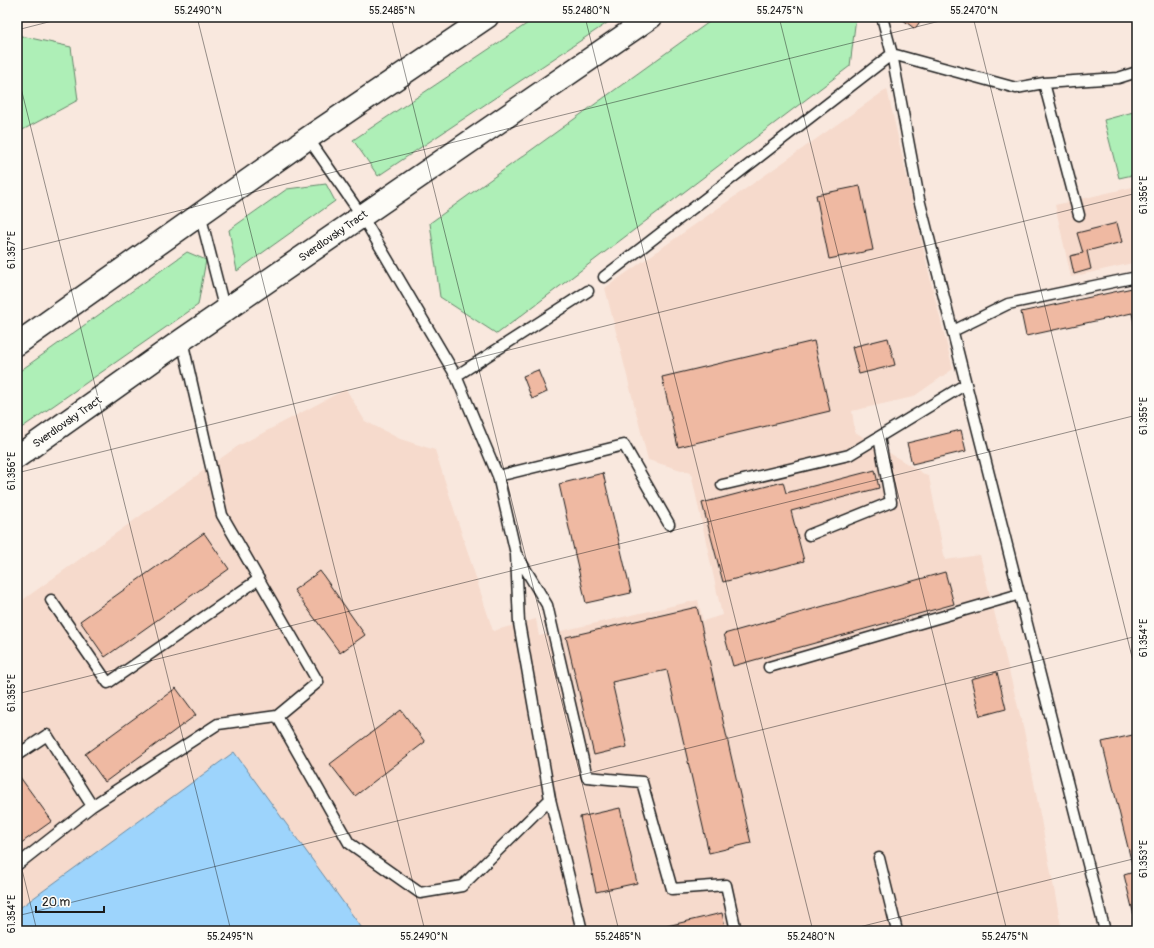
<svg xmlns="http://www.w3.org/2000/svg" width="1154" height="948" font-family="Pangolin,sans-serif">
<rect width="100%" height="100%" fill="#f9e8de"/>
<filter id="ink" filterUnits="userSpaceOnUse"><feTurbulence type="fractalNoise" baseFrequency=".025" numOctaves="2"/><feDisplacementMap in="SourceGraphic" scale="8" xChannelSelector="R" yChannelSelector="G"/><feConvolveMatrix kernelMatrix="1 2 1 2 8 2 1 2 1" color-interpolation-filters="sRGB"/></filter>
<g filter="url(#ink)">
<path fill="#f6dacc" d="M887 89 931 282 953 369 913 397 852 411 855 432 929 477 945 560 980 555 1025 735 1062 931H17V604L238 446 346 389 365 421 400 439 435 450 493 631 536 619 539 636 698 600 703 621 722 615 691 473 648 460 605 288Z
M1137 186V262L1071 277 1055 205Z"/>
<path fill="#aeefb7" stroke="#65866a" d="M537 17H616L378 176 353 140Z
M716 17H856L850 66 497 334 440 297 430 223Z
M17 35 71 47 78 100 17 133Z
M1137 111V174L1119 178 1104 120Z
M326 184 335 201 237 271 229 230 287 189Z
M187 252 206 260 198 305 17 431V373Z"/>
<path fill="#9dd4fc" stroke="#698aa2" d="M234 752 364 931H17V910Z"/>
<path fill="#efb9a2" stroke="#1c1c1c" d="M903 17H921L922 18 915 29 902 19Z
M860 186 873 250 829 259 816 195Z
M1117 223 1122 242 1087 251 1091 269 1074 274 1070 256 1083 253 1077 233Z
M1137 287V338L1132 313 1026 336 1021 312Z
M888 338 895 365 859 374 852 347Z
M814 341 830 411 678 447 662 377Z
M538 370 547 392 532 399 523 376Z
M961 430 966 451 912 464 907 443Z
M875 470 879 488 791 511 804 561 723 582 702 503 783 482 786 493Z
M603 473 631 593 586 603 559 484Z
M204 533 229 569 105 657 80 621Z
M320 571 365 635 340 653 294 590Z
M945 572 954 604 733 666 724 634Z
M697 607 751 843 709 853 667 670 612 682 627 747 594 755 566 637Z
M997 672 1006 709 980 716 971 679Z
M176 688 196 715 105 782 85 754Z
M401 710 425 742 355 796 330 764Z
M1137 734V928L1124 875 1134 872 1102 742Z
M17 773 52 821 17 846Z
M620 808 637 883 596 892 580 817Z
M722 913 726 931H646Z"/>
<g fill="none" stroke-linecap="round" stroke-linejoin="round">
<defs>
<path id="service" d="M882 17 892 54 919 199 1105 931
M1044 83 1079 215
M308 138 362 216 456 376 498 476 516 554 519 623 550 799 582 931
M200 214 225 311
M604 277 892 54 1016 88 1044 83 1118 78 1137 72
M953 331 1008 304 1137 277
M456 376 588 291
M498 476 624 445 669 524
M722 485 849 455 966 384
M809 535 891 502 879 437
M517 555 547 605 587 777 642 782 672 889 726 885 736 931
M51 600 108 683 259 579
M769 667 1020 594
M277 716 349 843 420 893 462 886 550 799
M17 755 47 735 92 806
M879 858 897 931
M17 865 92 806 218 724 277 716 318 682 222 515 182 340"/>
<path id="primary" d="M17 344 308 138 487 17
M17 457 182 340 651 17"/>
</defs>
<use href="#service" stroke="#1c1c1c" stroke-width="13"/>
<use href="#primary" stroke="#1c1c1c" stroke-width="25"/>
<use href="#service" stroke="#fdfcf7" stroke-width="10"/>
<use href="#primary" stroke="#fdfcf7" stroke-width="22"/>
</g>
</g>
<path fill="none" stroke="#1c1c1c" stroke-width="1" stroke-opacity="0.45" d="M197 17 425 931M391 17 619 931M585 17 813 931M779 17 1007 931M973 17 1137 677M17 30 68 17M17 72 231 931M17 251 956 17M17 473 1137 193M17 694 1137 415M17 849 37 931M17 916 1137 636M843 931 1137 858"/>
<g text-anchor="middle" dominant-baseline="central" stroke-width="3" stroke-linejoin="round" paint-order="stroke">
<g font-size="11" fill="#1c1c1c" stroke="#fdfcf7">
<text transform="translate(333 236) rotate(-35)">Sverdlovsky Tract</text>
<text transform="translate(67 422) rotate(-35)">Sverdlovsky Tract</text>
</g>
</g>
<rect width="1154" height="948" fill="none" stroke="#fdfcf7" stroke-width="44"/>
<path d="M36 906v6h68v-6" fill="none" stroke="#1c1c1c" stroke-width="2"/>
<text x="42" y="906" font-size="12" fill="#1c1c1c" stroke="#fdfcf7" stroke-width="3" paint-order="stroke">20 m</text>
<rect x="22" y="22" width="1110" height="904" fill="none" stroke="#1c1c1c" stroke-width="1.5"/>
<g font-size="10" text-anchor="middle" fill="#1c1c1c">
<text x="198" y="14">55.2490°N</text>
<text x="392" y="14">55.2485°N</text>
<text x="586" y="14">55.2480°N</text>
<text x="780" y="14">55.2475°N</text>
<text x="974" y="14">55.2470°N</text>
<text transform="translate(1143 195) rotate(-90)" y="4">61.356°E</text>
<text transform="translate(11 250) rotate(-90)" y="4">61.357°E</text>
<text transform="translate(1143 416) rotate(-90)" y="4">61.355°E</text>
<text transform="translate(11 471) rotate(-90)" y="4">61.356°E</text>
<text transform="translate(1143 638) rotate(-90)" y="4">61.354°E</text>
<text transform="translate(11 693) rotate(-90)" y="4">61.355°E</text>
<text transform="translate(1143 859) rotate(-90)" y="4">61.353°E</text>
<text transform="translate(11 914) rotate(-90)" y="4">61.354°E</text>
<text x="230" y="940">55.2495°N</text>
<text x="424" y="940">55.2490°N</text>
<text x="618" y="940">55.2485°N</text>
<text x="811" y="940">55.2480°N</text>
<text x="1005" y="940">55.2475°N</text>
</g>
</svg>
